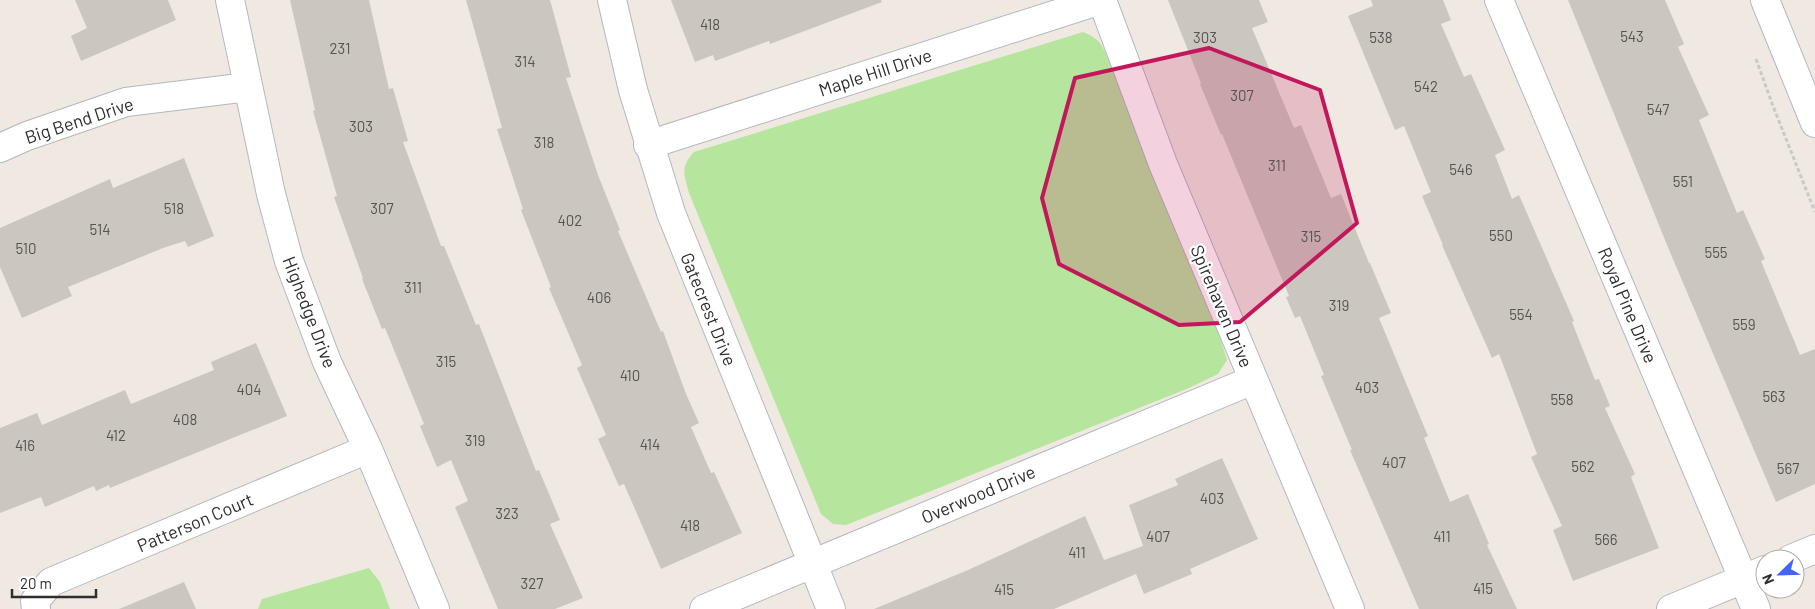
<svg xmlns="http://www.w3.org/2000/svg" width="1815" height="609" font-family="Barlow,sans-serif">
<rect width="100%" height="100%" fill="#efe9e1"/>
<path fill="#b6e59e" d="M1083 32C1103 40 1103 48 1111 66L1217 328 1227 360 1218 374 1189 388 846 525 833 524 821 514 689 193C684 174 680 167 694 152Z
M369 568 380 582 390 609H258L262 599Z"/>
<path fill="#cbc7bf" d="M75 0H168L176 20 81 61 71 36 87 28Z
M290 0H369L389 89 393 88 408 141 403 142 441 246H444L476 325 479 324 536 471 539 470 560 520 550 524 583 598 555 609H498L455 507 468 501 451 460 437 467 420 426 424 424 385 328 382 329 362 279 363 278 334 197 337 196 313 111 315 110Z
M466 0H550L571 77 566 78 598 175 620 230 618 231 661 332 663 331 686 394 699 423 691 427 711 473 714 472 742 533 661 569 624 484 619 486 598 439 606 435 577 368 582 365 549 288 551 287 521 210 523 209 497 129 502 128Z
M671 0H881L882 2 770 44 769 41 715 61 713 55 695 62Z
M1168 0H1259L1268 22 1252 28 1294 128 1301 125 1331 198 1341 194 1369 263H1370L1391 313 1379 318 1428 436 1424 438 1450 502 1468 494 1489 544 1487 545 1517 609H1419L1350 450H1352L1321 376 1324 375 1300 316 1295 318 1286 297 1289 296 1222 134 1221 135 1200 84 1201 83Z
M1371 0H1443L1451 20 1441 24 1464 77 1471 74 1505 150 1495 155 1512 199 1519 195 1574 321 1572 322 1595 380 1599 379 1610 406 1605 408 1635 474 1631 477 1659 548 1573 581 1553 530 1562 526 1531 457 1537 454 1499 354 1492 358 1442 245H1443L1422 196 1431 192 1404 126 1395 130 1348 16 1373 6Z
M1568 0H1665L1684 44 1678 47 1709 115 1699 120 1737 213 1743 210 1765 259 1761 261 1800 355 1815 349V484L1776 502 1667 245Z
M184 158 214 236 188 247 185 241 163 248 68 287 72 296 22 318 0 267V228L110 179 113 188Z
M256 343 287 416 110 488 109 485 96 491 94 486 45 507 41 497 0 513V428L37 413 42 425 125 390 131 404 214 370 211 362Z
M1222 458 1258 539 1190 569 1192 574 1144 594 1136 574 1054 609H874L968 570 1085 516 1104 560 1143 546 1129 505 1178 485 1175 479Z
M184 582 196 609H119Z"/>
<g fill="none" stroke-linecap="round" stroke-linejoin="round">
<defs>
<path id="minor" d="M230 0 271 194 289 261 327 362 368 449 435 609
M612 0 633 90 671 213 831 609
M1102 0 1163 164 1350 609
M1499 0 1756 609
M1765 0 1815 123
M648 145 1101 0
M0 148 27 136 126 102 248 87
M1791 559 1815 549
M36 609 35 601 51 582 368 449
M704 609 1253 380
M1671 609 1765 570"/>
</defs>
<use href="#minor" stroke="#b4b7c1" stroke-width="30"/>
<path stroke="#c9c9c9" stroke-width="3" stroke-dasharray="4 2.5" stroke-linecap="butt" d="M1756 59 1773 106 1815 212"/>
<use href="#minor" stroke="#fff" stroke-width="28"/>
</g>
<path fill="#c2185b" fill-opacity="0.2" stroke="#c2185b" stroke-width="4" stroke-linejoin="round" d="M1209 48 1320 90 1357 223 1240 322 1179 325 1059 264 1042 198 1075 78Z"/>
<g text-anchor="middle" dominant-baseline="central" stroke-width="4.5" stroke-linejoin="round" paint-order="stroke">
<g font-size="15" fill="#555452">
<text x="710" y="24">418</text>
<text x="1632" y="36">543</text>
<text x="1205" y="37">303</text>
<text x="1381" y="37">538</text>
<text x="340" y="48">231</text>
<text x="525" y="61">314</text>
<text x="1426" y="86">542</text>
<text x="1242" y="95">307</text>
<text x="1658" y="109">547</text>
<text x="361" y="126">303</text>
<text x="544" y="142">318</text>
<text x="1277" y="165">311</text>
<text x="1461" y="169">546</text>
<text x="1683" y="181">551</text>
<text x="174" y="208">518</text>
<text x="382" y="208">307</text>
<text x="570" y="220">402</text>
<text x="100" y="229">514</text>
<text x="1501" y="235">550</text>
<text x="1311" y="236">315</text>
<text x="26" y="248">510</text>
<text x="1716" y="252">555</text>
<text x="413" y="287">311</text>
<text x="599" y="297">406</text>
<text x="1339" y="305">319</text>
<text x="1521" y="314">554</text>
<text x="1744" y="324">559</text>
<text x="446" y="361">315</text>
<text x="630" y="375">410</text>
<text x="1367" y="387">403</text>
<text x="249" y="389">404</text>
<text x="1774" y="396">563</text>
<text x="1562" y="399">558</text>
<text x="185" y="419">408</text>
<text x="116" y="435">412</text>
<text x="475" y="440">319</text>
<text x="650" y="444">414</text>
<text x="25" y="445">416</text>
<text x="1394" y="462">407</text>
<text x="1583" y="466">562</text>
<text x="1788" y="468">567</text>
<text x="1212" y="498">403</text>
<text x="507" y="513">323</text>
<text x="690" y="525">418</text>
<text x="1158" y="536">407</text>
<text x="1442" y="536">411</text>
<text x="1606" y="539">566</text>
<text x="1077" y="552">411</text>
<text x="532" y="583">327</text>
<text x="1483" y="588">415</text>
<text x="1004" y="589">415</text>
</g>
<g font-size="18" fill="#2e2e2e" stroke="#fff">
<text transform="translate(875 72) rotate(-18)">Maple Hill Drive</text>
<text transform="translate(79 120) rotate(-18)">Big Bend Drive</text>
<text transform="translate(1628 305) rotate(67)">Royal Pine Drive</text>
<text transform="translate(1222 306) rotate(67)">Spirehaven Drive</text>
<text transform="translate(709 309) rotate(68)">Gatecrest Drive</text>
<text transform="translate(310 312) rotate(69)">Highedge Drive</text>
<text transform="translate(978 494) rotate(-23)">Overwood Drive</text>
<text transform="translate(195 522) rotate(-23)">Patterson Court</text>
</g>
</g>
<g transform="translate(1780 574) rotate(247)"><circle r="24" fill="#ffffff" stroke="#ababab"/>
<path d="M0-4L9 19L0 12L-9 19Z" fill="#4264fb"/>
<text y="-8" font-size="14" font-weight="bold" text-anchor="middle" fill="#2e2e2e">N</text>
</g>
<path d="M12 589v8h84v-8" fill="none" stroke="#2e2e2e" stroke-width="2.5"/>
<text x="20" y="589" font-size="15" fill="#2e2e2e" stroke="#ffffff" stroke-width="4" paint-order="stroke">20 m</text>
</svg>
